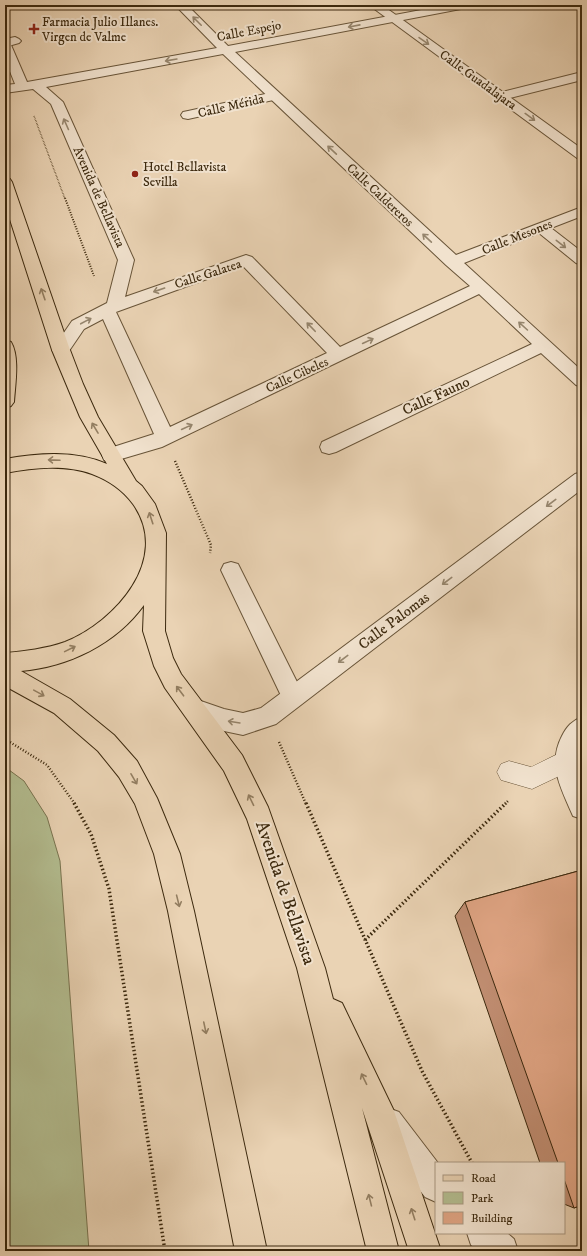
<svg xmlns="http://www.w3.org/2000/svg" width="587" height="1256" font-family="'IM FELL DW Pica',serif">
<rect width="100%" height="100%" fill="#ead3b4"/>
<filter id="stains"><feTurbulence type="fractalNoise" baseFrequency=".005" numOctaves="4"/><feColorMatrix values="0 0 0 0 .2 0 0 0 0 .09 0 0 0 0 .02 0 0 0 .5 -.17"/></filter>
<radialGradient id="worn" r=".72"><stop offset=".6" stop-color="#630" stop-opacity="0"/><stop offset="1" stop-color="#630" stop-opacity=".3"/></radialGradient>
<path fill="#b3bd90" stroke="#78734f" d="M5 767 24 781 47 817 60 861 89 1251H5Z"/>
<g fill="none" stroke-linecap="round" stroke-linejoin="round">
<defs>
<path id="service" d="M566 750 574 753 578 761 574 769 532 789 501 780 497 772 501 764 509 761 531 767Z"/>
<path id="pedestrian" d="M15 37 19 39 21 41 19 43 5 47V39Z
M274 92 278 93 280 96 278 99 188 119 183 118 181 115 183 112 188 111Z"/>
<path id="minor" d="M175 5H187L228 46 448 5H472L466 8 235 52 456 255 582 207V216L551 228 582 252V265L576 263 539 233 464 263 582 371V387L576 385 541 353 336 452 329 454 322 452 320 447 322 442 532 344 479 294 162 447 111 462 104 460 102 455 104 450 154 434 103 319 84 329 67 354 61 356 55 354 52 350 72 321 107 303 118 260 51 104 33 89 5 93V85L15 84 5 59V41L9 42 11 45 27 82 217 48ZM223 54 446 265 470 286 340 347 252 257 246 255 125 297 134 260 63 102 46 87ZM243 266 327 353 170 427 116 312Z
M582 72V80L502 100 498 99 496 96 498 93Z
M231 562 238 564 301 690 305 697 301 704 293 707 285 704 221 570 224 564Z
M388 1108 399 1112 438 1163H436V1202L425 1197 377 1134 373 1123 377 1112Z
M467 1233H507L514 1239 518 1251H478L471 1245Z"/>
<path id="tertiary" d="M369 5H382L582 149V159L577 158Z
M582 472V489L276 724 243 735 224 731 187 717 183 710 187 703 195 699 224 709 243 713 261 708 575 474Z
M582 717V746L579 757 582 778V819L573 816C561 788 547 765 562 736 567 726 572 721 582 717Z"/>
<path id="primary" d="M5 178 10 179 12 182 70 350 83 384 98 417 136 481 142 486 155 504 166 533 165 631 173 658 181 674 242 755 268 807 325 968 333 999 342 1003 394 1111 441 1251H409L362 1108 399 1251H367L297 968 247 819 224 771 165 688 154 666 143 631 144 605C116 644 68 667 21 671L70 699 114 735 137 761 157 798 180 854 194 911 267 1251H235L168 911 154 854 135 804 119 777 98 751 54 713 5 686V653C25 651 45 649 65 642 115 622 172 559 133 504 123 490 108 480 92 474 64 464 33 468 5 473V459C38 453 75 450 107 464L80 417 52 350 5 204Z
M5 340 11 342C20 357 15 385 14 402L11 406 5 408Z"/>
</defs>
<use href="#service" stroke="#685438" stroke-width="1"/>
<use href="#pedestrian" stroke="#685438" stroke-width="2"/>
<use href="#minor" stroke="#685438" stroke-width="2"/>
<use href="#tertiary" stroke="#685438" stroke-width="2"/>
<use href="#primary" stroke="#3c290e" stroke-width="2"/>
<path stroke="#3c290e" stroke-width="1.5" stroke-dasharray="0.5 1" stroke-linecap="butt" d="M34 116 65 199"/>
<path stroke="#3c290e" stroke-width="2" stroke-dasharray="1 1.5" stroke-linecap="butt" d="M65 198 94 276"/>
<path stroke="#3c290e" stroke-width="2.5" stroke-dasharray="1 2" stroke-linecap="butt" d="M175 461 211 545 210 553
M5 739 47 765 75 804
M279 742 306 804
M505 804 508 801"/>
<path stroke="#3c290e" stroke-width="3.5" stroke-dasharray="1.5 2.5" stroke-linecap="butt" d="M74 803 91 834 109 889 165 1251
M306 803 422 1071 472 1163
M365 940 506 803"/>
<use href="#service" fill="#f1e2ce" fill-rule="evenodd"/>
<use href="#pedestrian" fill="#f1e2ce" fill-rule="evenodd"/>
<use href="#minor" fill="#f1e2ce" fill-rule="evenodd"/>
<use href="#tertiary" fill="#f1e2ce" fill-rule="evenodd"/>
<use href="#primary" fill="#ead3b4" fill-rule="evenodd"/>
</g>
<path fill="#c08d71" stroke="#3c290e" d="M582 870V1205L574 1208 564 1204V1163H540L455 916 465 902Z"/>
<path fill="#dfa483" stroke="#3c290e" d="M582 870V1205L574 1208 564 1179V1163H558L465 902Z"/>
<defs><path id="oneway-shaft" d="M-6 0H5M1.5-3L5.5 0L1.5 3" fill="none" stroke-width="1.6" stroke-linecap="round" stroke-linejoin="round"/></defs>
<g stroke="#96866e">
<use href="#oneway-shaft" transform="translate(197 21) rotate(-135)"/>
<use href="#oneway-shaft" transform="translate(354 26) rotate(169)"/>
<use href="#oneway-shaft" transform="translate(424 41) rotate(35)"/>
<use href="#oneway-shaft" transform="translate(171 60) rotate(170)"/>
<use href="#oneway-shaft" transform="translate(530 117) rotate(36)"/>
<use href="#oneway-shaft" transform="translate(66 124) rotate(-114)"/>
<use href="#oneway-shaft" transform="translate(332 150) rotate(-137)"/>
<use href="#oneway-shaft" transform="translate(427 238) rotate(-137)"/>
<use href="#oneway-shaft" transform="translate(561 244) rotate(38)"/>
<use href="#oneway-shaft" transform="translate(159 290) rotate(161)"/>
<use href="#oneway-shaft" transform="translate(86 321) rotate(-28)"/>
<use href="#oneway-shaft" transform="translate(523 326) rotate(-138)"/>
<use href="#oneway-shaft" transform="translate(311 327) rotate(-134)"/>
<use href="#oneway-shaft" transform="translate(368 341) rotate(-25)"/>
<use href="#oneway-shaft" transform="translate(187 427) rotate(-25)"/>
<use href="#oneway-shaft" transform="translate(551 503) rotate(143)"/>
<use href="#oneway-shaft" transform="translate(447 581) rotate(143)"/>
<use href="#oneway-shaft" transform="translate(343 659) rotate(143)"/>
<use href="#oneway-shaft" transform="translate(234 722) rotate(-171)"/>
</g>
<g stroke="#937e61">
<use href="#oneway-shaft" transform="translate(43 294) rotate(-109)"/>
<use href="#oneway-shaft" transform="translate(95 428) rotate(-121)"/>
<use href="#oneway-shaft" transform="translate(54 460) rotate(-178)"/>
<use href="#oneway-shaft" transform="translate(151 518) rotate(-108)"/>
<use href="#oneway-shaft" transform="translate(70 649) rotate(-26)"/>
<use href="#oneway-shaft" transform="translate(180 691) rotate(-127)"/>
<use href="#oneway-shaft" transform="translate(39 693) rotate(29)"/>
<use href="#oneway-shaft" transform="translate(134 779) rotate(60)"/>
<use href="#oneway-shaft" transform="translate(251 800) rotate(-116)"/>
<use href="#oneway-shaft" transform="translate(178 901) rotate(76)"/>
<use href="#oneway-shaft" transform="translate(205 1028) rotate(78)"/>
<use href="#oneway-shaft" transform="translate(364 1079) rotate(-116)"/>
<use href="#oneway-shaft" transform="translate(370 1200) rotate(-104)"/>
<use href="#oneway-shaft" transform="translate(413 1214) rotate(-108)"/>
</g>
<g fill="#8f2418" stroke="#f1e2ce" stroke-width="1.5">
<path d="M32 23h4v4h4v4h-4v4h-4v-4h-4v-4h4z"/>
<circle cx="135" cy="174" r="4"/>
</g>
<g text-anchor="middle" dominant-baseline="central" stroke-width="4" stroke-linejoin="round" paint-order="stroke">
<g font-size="13" fill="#3c290e" stroke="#f1e2ce" text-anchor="start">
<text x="42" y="22">Farmacia Julio Illanes.<tspan x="42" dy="15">Virgen de Valme</tspan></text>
<text x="143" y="167">Hotel Bellavista<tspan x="143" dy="15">Sevilla</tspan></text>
</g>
<g font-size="13" fill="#3c290e" stroke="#f1e2ce">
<text transform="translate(249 31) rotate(-11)">Calle Espejo</text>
<text transform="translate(478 80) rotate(36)">Calle Guadalajara</text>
<text transform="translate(231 106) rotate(-13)">Calle Mérida</text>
<text transform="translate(380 195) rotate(43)">Calle Caldereros</text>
<text transform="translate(99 197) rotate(66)">Avenida de Bellavista</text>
<text transform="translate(517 237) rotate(-22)">Calle Mesones</text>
<text transform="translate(208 274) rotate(-18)">Calle Galatea</text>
<text transform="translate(297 375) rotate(-25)">Calle Cibeles</text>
</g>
<g font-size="15" fill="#3c290e" stroke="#f1e2ce">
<text transform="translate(436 396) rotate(-25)">Calle Fauno</text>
<text transform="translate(394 621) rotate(-37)">Calle Palomas</text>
</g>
<g font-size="18" fill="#3c290e" stroke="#f1e2ce">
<text transform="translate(285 893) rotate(71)">Avenida de Bellavista</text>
</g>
</g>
<rect width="587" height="1256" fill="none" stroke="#ead3b4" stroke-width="20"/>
<rect x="6" y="6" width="575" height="1244" fill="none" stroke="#3c290e" stroke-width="2"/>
<rect x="10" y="10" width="567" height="1236" fill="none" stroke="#3c290e"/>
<rect x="435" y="1162" width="130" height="72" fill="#f1e2ce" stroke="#a99881"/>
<rect x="443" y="1175" width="20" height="6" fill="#ead3b4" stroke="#a99881"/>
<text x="471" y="1182" font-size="12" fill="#3c290e">Road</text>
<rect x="443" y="1192" width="20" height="12" fill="#b3bd90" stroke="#a99881"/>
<text x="471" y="1202" font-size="12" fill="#3c290e">Park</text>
<rect x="443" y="1212" width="20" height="12" fill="#dfa483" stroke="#a99881"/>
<text x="471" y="1222" font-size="12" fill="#3c290e">Building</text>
<rect width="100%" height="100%" filter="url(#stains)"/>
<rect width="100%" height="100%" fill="url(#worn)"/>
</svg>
